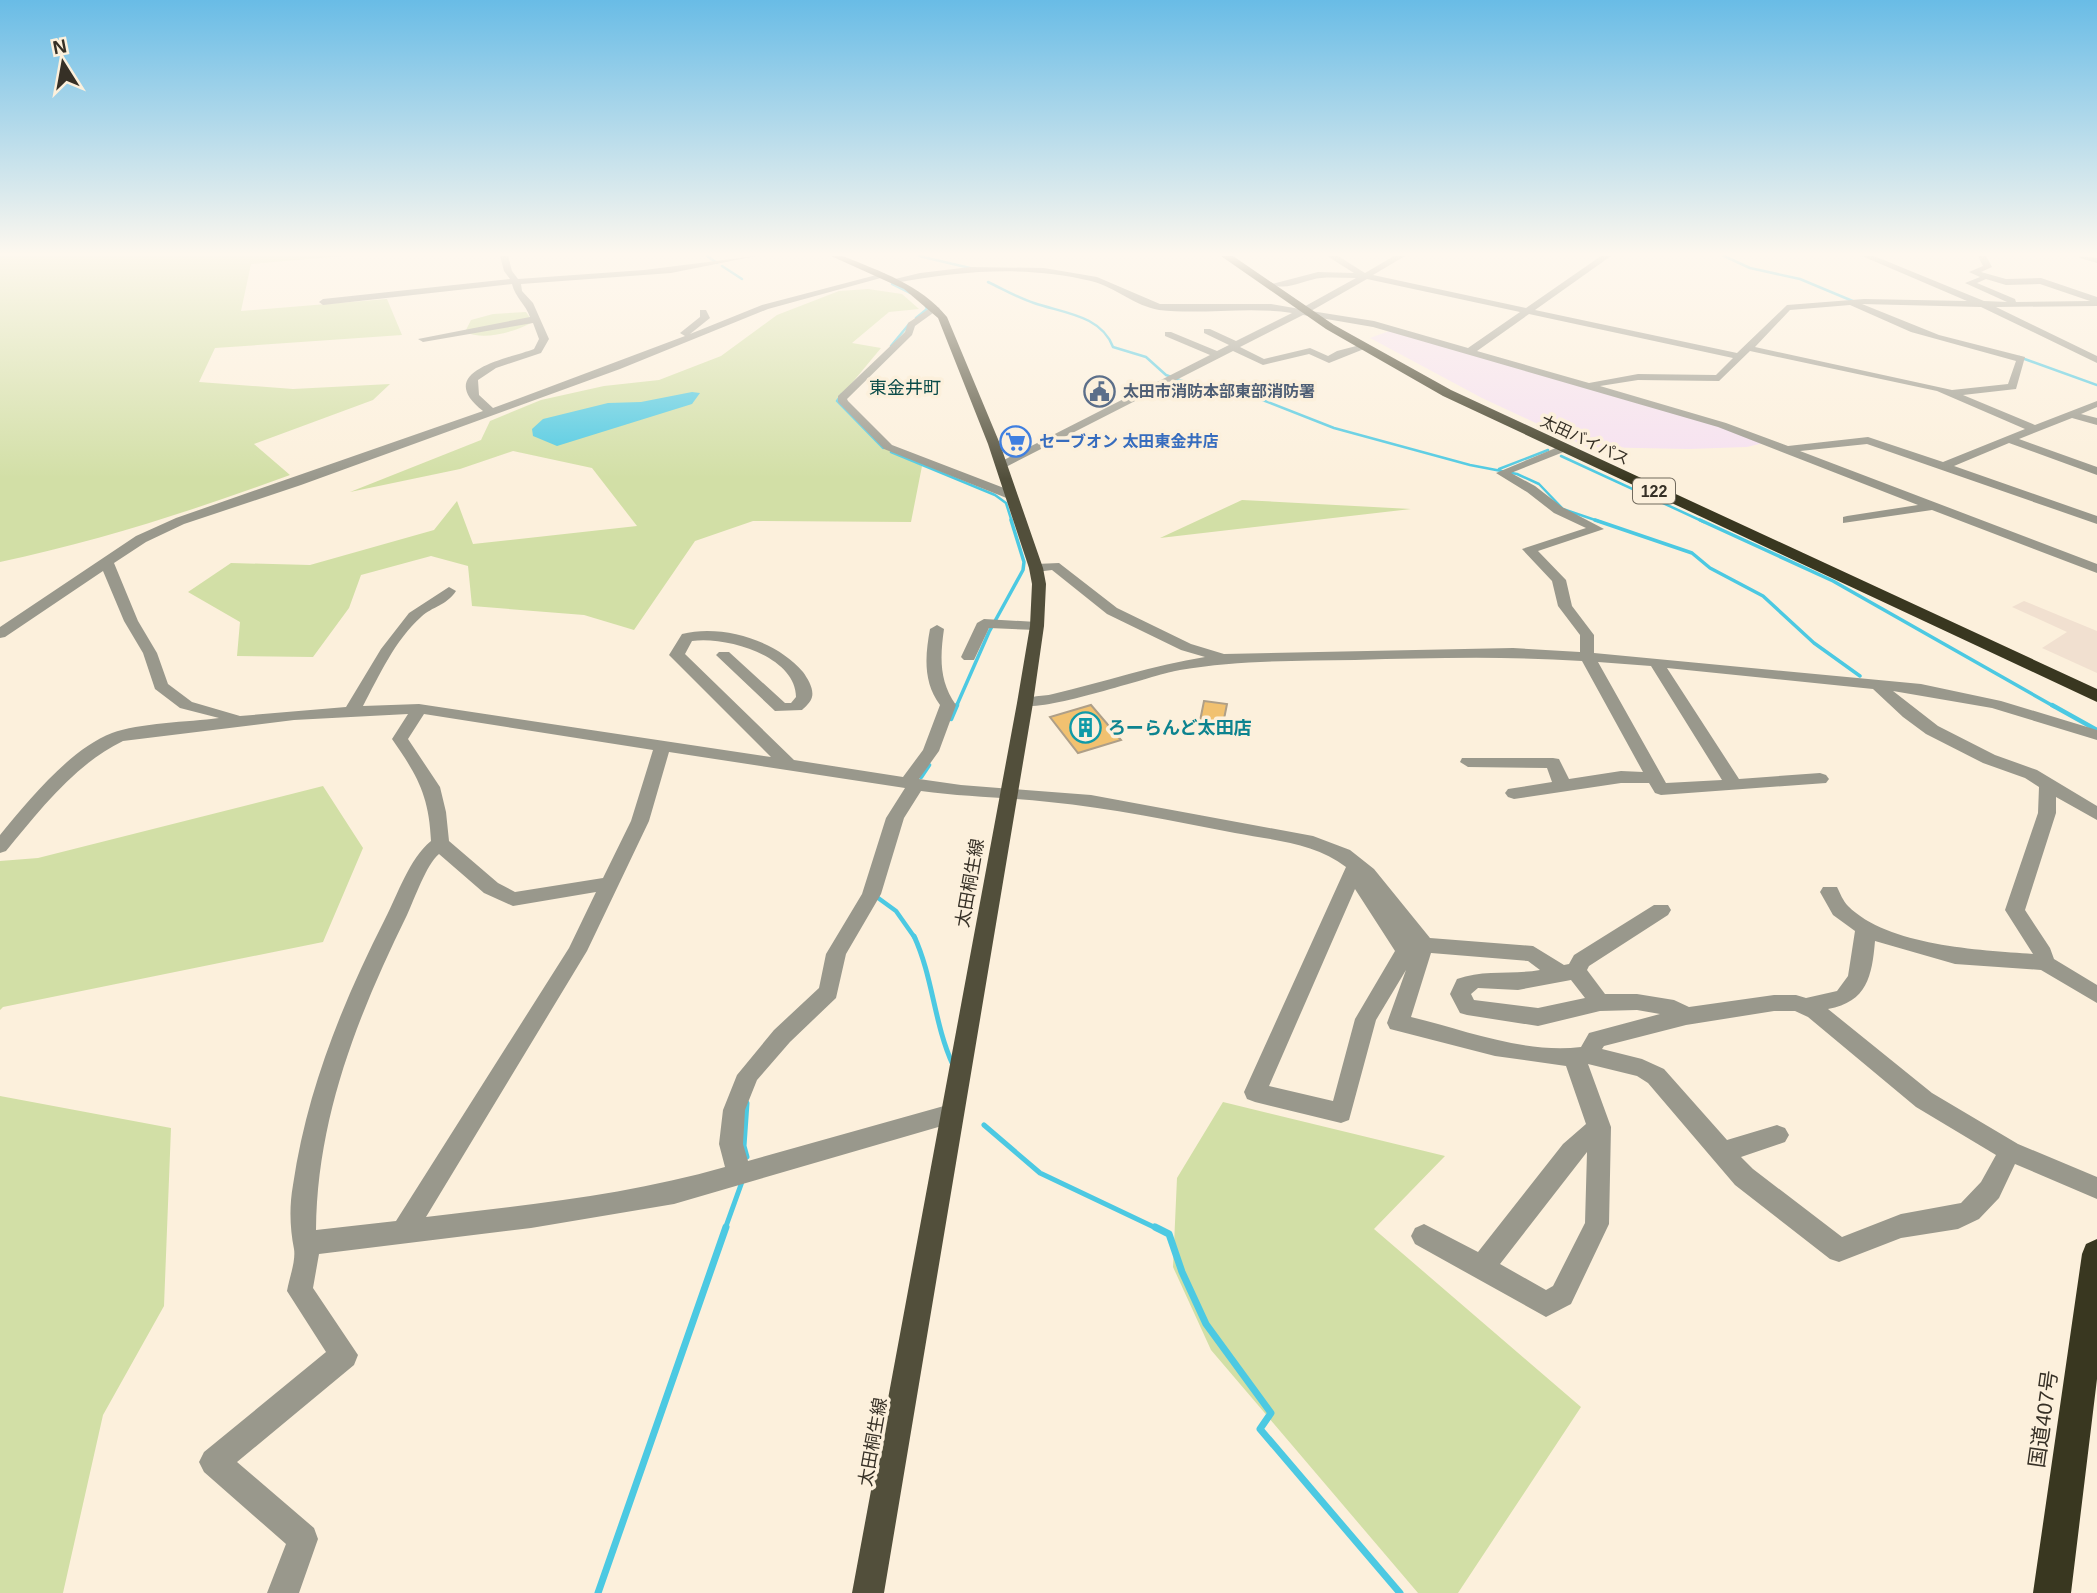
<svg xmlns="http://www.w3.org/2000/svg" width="2097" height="1593" font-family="Arial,'Noto Sans JP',sans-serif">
<rect width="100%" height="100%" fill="#fcf0dc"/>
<path fill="#f1e0d0" d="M2024 601 2097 631V673L2042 648 2067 632 2012 607Z"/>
<path fill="#f5e0f0" d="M1392 330 1709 423 1763 443 1747 447 1689 449 1587 447 1482 398 1370 338Z"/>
<path fill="#d2dfa6" d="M0 256H344L251 264 241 311 387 299 402 335 215 348 199 382 293 389 390 384 373 400 254 444 290 475C195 510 99 541 0 562Z
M868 289 902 294 919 309 889 312 852 343 881 348 837 401 884 448 922 466 911 522 753 521 695 541 634 630 584 615 472 606 468 566 431 556 361 575 349 608 313 657 237 656 240 622 188 592 231 563 310 565 434 530 457 501 473 544 637 526 592 468 513 451 460 469 350 492 481 440 490 421 541 400 604 386 659 380 721 356 777 315 839 291Z
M526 312 533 322C515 332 484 341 465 332L471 320 493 314Z
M1242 500 1411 509 1160 538Z
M323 786 363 848 323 942 3 1007 0 1010V861L38 858Z
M0 1096 171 1128 164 1306 103 1415 63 1593H0Z
M1223 1102 1445 1156 1374 1229 1581 1407 1458 1593H1418L1211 1350 1173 1267 1177 1178Z"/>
<path fill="#4cc9e2" d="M692 392 700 393 692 404 557 446 533 436 532 429 543 419 608 403 641 402Z"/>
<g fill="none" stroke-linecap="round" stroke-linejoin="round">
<path stroke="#4cc9e2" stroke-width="2.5" d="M707 256 717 263
M919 256 970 268
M1724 256 1750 268 1800 279 1855 302
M722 266 742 279
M988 282C1003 289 1018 298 1034 303 1063 313 1101 315 1113 347L1146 357 1166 375 1220 395 1255 397 1334 428 1470 465 1517 474 1539 484 1563 509 1601 522
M892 284 910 293
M916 318 927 309 925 304
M891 346 910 323
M2019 357 2097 385
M842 394 837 401 883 448
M891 452 995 495 1006 503 1012 522
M1561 456 1704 522
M1499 469 1548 450"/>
<path stroke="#4cc9e2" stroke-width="3.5" d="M1595 520 1692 553 1710 568 1763 596 1814 643 1860 676
M1700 520 1833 581 2055 707
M956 707 989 632 1023 570 1024 562 1011 520"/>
<path stroke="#4cc9e2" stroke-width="4.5" d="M2052 705 2097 730
M951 719 957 705
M921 777 929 765
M874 895 896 911 915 938"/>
<path stroke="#4cc9e2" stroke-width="5" d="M914 936C933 977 934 1024 953 1065
M747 1103 744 1146 747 1157
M984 1125 1040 1173 1158 1229
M725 1229 743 1179"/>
<path stroke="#4cc9e2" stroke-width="7" d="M1155 1227 1169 1234 1182 1272 1206 1324 1271 1413 1260 1429 1400 1593
M598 1593 726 1227"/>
</g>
<path fill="#f1c170" stroke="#ae9f88" stroke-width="2" d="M1204 701 1227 704 1223 724 1200 721Z
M1091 705 1121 740 1078 753 1050 717Z"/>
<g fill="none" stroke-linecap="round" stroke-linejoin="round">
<path fill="#99988c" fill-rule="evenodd" d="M500 256H508L512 271 518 279 644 270 756 256 671 273 521 284 522 291 533 303 549 339 541 353 496 368 478 380 479 395 493 408 685 336 680 333 700 317V310H706L710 318 690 334 762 305 884 273 888 276 768 309 620 369 301 485 184 524 146 542 114 563 138 621 157 653 168 684 192 702 240 716 346 707 381 649 409 613 449 587 456 591C446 606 433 606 421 617 395 640 379 676 363 706L419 704 771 757 669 655 682 634C722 624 776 640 803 672 808 679 814 689 812 697 811 702 805 707 802 710L775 711 716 655 719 652H729L785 703H791L796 697C796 656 726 636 692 641L685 654 794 760 903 777 923 750 940 705C923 682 925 656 930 629L937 625 944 629C940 657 939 681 956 705L939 751 919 779 961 785 1091 795 1313 836 1350 850 1374 869 1430 938 1533 946 1564 965 1569 964 1574 955 1654 905H1668L1671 910 1668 915 1589 966 1587 970 1605 994H1637L1674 1000 1689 1007 1774 995H1796L1806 998 1837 991 1848 976 1855 931 1833 915 1820 892 1823 887H1837C1840 893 1843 901 1848 906 1888 946 1979 950 2033 954L2005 910 2038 813 2039 787 2025 778 1983 763 1926 734 1903 717 1873 689 1667 668 1739 779 1820 773 1826 775 1829 779 1826 783 1661 795 1655 793 1649 783H1621L1514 799 1508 797 1505 793 1508 789 1552 782 1547 768 1468 767 1460 762 1462 758H1553L1559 759 1569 779 1621 771 1643 772 1582 661C1506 656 1431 658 1355 660 1296 661 1238 660 1180 670 1154 674 1031 718 1017 703 1025 695 1042 697 1053 694 1104 682 1154 665 1205 657L1181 650 1107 614 1052 570 1036 572 1029 568 1036 564 1059 563 1117 608 1191 644 1224 654 1513 648 1580 652V635L1558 606 1552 581 1522 549 1586 528 1554 513 1527 492 1496 473 1558 447H1566V451L1511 473 1535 486 1562 507 1604 529 1538 551 1566 580 1572 606 1594 635V653L1921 684 2001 701 2097 730V740L1992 708 1893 691 1938 726 1995 755 2037 770 2097 806V820L2056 797V813L2025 910 2050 948 2054 959 2097 985V1003L2041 970 1955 964 1875 941C1872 976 1867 1002 1828 1009L1932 1093 2018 1144 2097 1177V1199L2015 1164 1999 1198 1979 1219 1958 1229 1901 1238 1839 1262 1830 1259 1735 1185 1648 1083 1637 1076 1588 1064 1611 1127 1609 1224 1571 1304 1546 1317 1415 1244 1411 1236 1415 1228 1424 1224 1478 1252 1563 1144 1586 1124 1566 1066 1495 1056 1390 1029 1387 1023 1406 970 1376 1020 1349 1120 1341 1123 1255 1102 1247 1099 1244 1092 1346 867C1315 843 1272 840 1235 833 1173 821 1111 808 1049 802 1006 797 963 797 921 791L904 818 881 894 846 954 836 998 790 1042 757 1080 745 1110 743 1144 748 1161 951 1104 959 1107 963 1114 959 1121 674 1204 531 1228 319 1254 313 1288 358 1355 354 1365 237 1462 314 1528 318 1539 299 1593H267L286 1544 204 1472 199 1462 204 1452 326 1352 287 1291C289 1279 296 1261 294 1249 290 1229 289 1207 293 1185 307 1090 342 1004 385 919 398 894 409 859 431 841 429 795 417 775 392 739L408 714 294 720 123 741C75 764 39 811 6 851L0 853V835C28 801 70 749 112 733 138 723 189 722 219 718L180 708 155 689 143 653 124 621 103 571 5 637 0 638V627L136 536 176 518 483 411C432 371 508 359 534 349L539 339 533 323 423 342 418 339 530 317C526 305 515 297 512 284L323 305 319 302 323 299 510 279 504 271ZM1598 662 1651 666 1722 780 1666 783ZM424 714 653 750 631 821 603 878 515 892 498 883 449 841 446 812 440 787 408 739ZM669 752 905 788 886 818 862 894 826 954 819 988 774 1030 737 1075 723 1110 719 1144 725 1167C628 1195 526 1205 426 1217L587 951 649 821ZM439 854 484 893 513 906 596 892 569 948 396 1221 316 1230C317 1117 358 1015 407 915 415 898 426 865 439 854ZM1355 889 1395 951 1355 1019 1333 1101 1269 1086ZM1431 953 1528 961 1540 970C1511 975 1484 969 1457 979L1450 994 1460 1013 1467 1015 1538 1026 1600 1011 1637 1010 1660 1014 1589 1033 1581 1047C1525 1054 1465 1030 1411 1017ZM1571 980 1585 998 1538 1008 1474 1000 1471 994 1478 988 1518 990ZM1774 1011H1795L1808 1017 1916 1107 1996 1155 1981 1182 1961 1203 1901 1214 1842 1237 1753 1169 1741 1157 1785 1142 1789 1135 1785 1128 1777 1125 1727 1140 1664 1069 1642 1059 1602 1049 1604 1046 1686 1025ZM1587 1152 1585 1223 1553 1286 1546 1290 1500 1264Z
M1327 256H1338L1365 273 1394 256H1405L1373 275 1526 308 1601 256H1611L1535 310 1737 353 1787 305 1864 299 1967 301 1862 256H1874L1984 301 2007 302 1965 283 1980 277 1969 272 1983 266 1978 256H1986L1992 267 1981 272 2006 279 2041 278 2097 297V306L1996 307 2097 356V363L1981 307 1862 304 1939 335 2025 357 2016 389 1963 395 2035 425 2097 401V407L2081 414 2097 418V425L2072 418 2019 439 2097 467V475L2009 443 1954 466 2097 516V524L1867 444 1800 451 2097 564V573L1932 510 1843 523V517L1847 516 1918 505 1718 427 1373 327 1303 315 1240 347 1264 359 1310 348 1328 356 1337 351 1364 344 1369 347 1329 363 1309 354 1263 365 1233 351 1004 468 1000 466V462L1210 355 1165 336V332H1171L1217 351 1229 345 1204 333V329H1210L1236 341 1292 313C1248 306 1203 315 1159 310 1135 306 1115 287 1091 281 1026 265 960 271 895 283L891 280 920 273 970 267 1044 268 1097 277 1160 304H1271L1300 309 1356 278C1344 278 1332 277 1321 278 1306 279 1286 292 1272 284L1318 272 1354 273ZM1367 279 1520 312 1468 348 1374 321 1311 311ZM1986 279 2006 285 2040 284 2090 301 2016 302 2015 299 1977 283ZM1850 305 1911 332 2016 361 2008 384 1952 390 1755 347 1790 310ZM1529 314 1733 358 1716 375 1638 374 1589 383 1477 351ZM1750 351 1937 391 2025 429 1943 462 1868 437 1788 446 1726 423 1600 386 1638 380 1719 381Z
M2079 256 2097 258V263L2080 258Z
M933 306 940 308 915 326 912 335 847 399 848 401 892 445 1017 493V499H1009L884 449 838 402V396L905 332 908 323Z
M984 619 1037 622 1044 626 1037 630 989 628 974 660H964L961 657 977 623Z"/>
<path fill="#524f3b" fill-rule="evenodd" d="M831 256H843C881 272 920 284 947 317L1000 444 1043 568 1046 584 1044 626 1033 703 884 1593H852L1017 703 1030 626 1032 584 1029 568 988 444 938 318 904 289Z"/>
<path fill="#393720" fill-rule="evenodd" d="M1221 256H1233L1334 325 1451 390 2097 689V702L1443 396 1326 329Z
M2097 1239V1379L2071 1593H2033L2082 1254 2086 1244Z"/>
</g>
<linearGradient id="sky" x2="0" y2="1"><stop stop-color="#69bce6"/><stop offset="0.53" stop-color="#fef8ef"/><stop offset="1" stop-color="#fef8ef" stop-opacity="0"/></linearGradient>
<rect width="2097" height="479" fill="url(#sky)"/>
<defs>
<symbol id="civic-ring" viewBox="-11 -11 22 22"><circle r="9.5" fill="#fcf0dc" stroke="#5c6f8a" stroke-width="1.5"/><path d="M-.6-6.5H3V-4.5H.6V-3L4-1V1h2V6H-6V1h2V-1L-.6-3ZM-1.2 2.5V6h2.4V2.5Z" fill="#5c6f8a"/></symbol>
<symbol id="supermarket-ring" viewBox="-11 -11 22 22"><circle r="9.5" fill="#fcf0dc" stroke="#3f7fe0" stroke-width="1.5"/><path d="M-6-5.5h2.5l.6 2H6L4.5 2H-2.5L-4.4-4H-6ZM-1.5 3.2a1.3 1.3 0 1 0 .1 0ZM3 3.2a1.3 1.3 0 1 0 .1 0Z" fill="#3f7fe0"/></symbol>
<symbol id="building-ring" viewBox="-11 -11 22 22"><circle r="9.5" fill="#fcf0dc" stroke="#0f9aa8" stroke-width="1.5"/><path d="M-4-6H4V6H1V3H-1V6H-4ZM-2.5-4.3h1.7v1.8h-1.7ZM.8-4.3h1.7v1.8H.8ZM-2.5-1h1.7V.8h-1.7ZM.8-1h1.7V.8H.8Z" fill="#0f9aa8"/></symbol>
</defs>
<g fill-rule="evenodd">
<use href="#civic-ring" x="1082" y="374" width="35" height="35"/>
<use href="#supermarket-ring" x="998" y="424" width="35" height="35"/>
<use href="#building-ring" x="1068" y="710" width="35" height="35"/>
</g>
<g text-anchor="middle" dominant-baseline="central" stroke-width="7" stroke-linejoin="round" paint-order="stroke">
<g font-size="16" font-weight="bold" fill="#4e5e75" stroke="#fcf0dc" text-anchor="start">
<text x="1123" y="391">太田市消防本部東部消防署</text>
</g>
<g font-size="16" fill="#363026" stroke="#fcf0dc">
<text transform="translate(1585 440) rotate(25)">太田バイパス</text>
</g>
<g font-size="16" font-weight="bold" fill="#366cbe" stroke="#fcf0dc" text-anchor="start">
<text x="1039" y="441">セーブオン 太田東金井店</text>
</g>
<rect fill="#fcf0dc" stroke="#716a5d" stroke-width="2" x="1633" y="478.5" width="42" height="25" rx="5"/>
<g font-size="16" font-weight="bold" fill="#363026">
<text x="1654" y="491">122</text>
</g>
<g font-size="18" fill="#0a4b49" stroke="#fcf0dc">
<text x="905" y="388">東金井町</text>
</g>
<g font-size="18" font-weight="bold" fill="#0d838f" stroke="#fcf0dc" text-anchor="start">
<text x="1108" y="728">ろーらんど太田店</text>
</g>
<g font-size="18" fill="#363026" stroke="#fcf0dc">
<text transform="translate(970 883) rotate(-80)">太田桐生線</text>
<text transform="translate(873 1442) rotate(-80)">太田桐生線</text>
</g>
<g font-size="21" fill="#363026" stroke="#fcf0dc">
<text transform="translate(2043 1419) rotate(-82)">国道407号</text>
</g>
</g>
<g transform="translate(63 63) rotate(349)" stroke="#fcf0dc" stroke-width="5" paint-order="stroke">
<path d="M0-5L12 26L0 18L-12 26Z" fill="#363026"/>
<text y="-10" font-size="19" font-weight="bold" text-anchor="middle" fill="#363026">N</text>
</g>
</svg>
